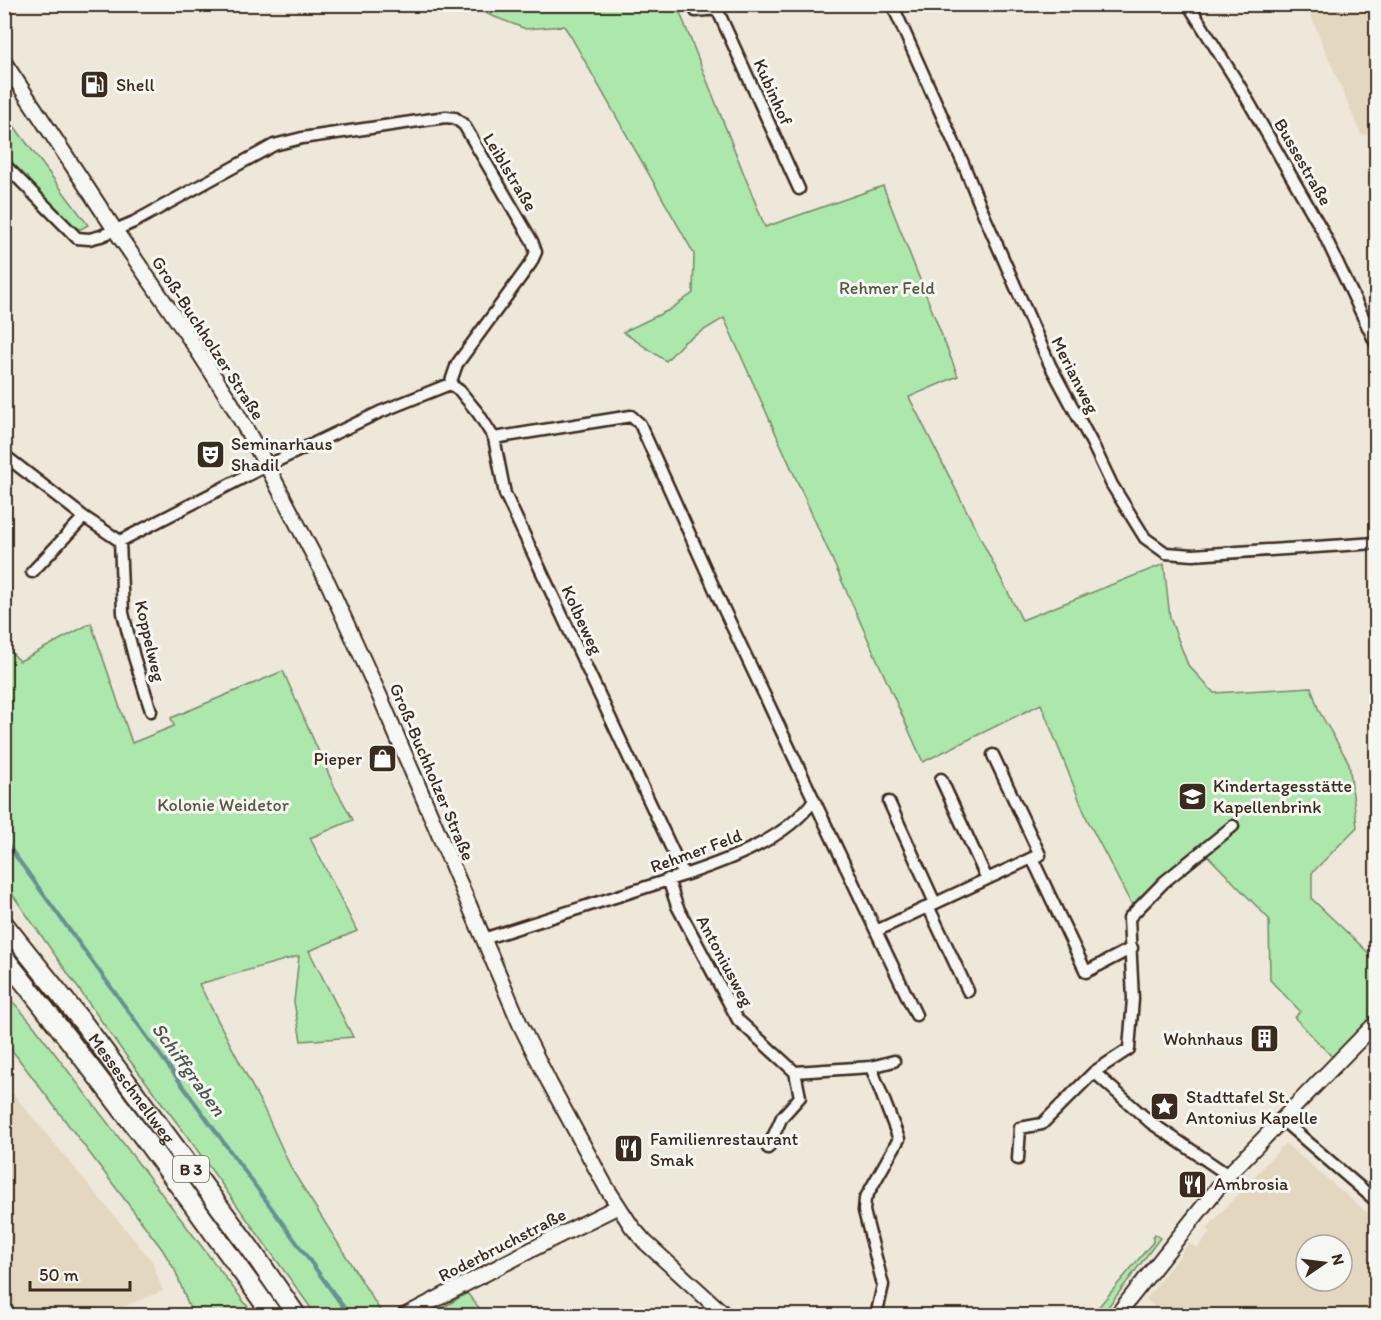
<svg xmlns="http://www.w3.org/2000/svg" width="1381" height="1320" font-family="Itim,sans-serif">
<rect width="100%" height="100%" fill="#eee8db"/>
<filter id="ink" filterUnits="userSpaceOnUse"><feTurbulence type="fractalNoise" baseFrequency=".0167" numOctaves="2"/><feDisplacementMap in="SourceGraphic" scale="12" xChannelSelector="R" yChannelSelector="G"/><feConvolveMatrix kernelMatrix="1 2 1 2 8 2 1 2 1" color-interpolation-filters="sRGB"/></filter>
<g filter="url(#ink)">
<path fill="#e4d7c0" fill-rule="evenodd" d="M1306 5H1376V134L1361 135Z
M5 1084 152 1261 163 1291 127 1305 107 1315H5Z
M1285 1143 1376 1220V1315H1163L1146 1299 1189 1243 1197 1248 1210 1232 1207 1228ZM1306 1245H1342V1281H1306Z"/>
<path fill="#ace7ac" stroke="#748865" stroke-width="1.5" d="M468 5H677L765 227 883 186 958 376 909 397 1022 620 1164 564 1170 618 1188 665 1214 693 1311 687 1319 711 1349 763 1357 827 1312 873V899L1376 960V1015L1334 1059 1295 1018 1300 1011 1270 980 1269 919 1206 854 1164 888 1138 917 1087 819 1041 704 923 762 724 318 684 342 666 361 623 332 669 310 693 293 694 254 570 35 564 26 526 29 492 16Z
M5 114 88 225 81 229 71 227 5 155Z
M91 623 132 743 174 726 171 718 283 671 334 786 353 820 310 838 357 931 309 951 353 1037 301 1041 294 1002 299 956 199 984 264 1109 292 1170 383 1315H316L187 1136 121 1049 5 884V646L20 661Z
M4 992 30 1021 254 1315H192L175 1270 162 1249 5 1041Z
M1155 1234 1160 1238 1102 1315H1099L1096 1310 1153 1242V1237Z
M467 1293 485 1315H431Z"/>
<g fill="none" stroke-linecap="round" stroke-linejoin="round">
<path stroke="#689194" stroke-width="4" d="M4 840 350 1316"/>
<defs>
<path id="minor" d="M693 4 696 11 717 9 728 4
M892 4 963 163 984 215 1050 365 1093 445 1112 485 1145 538 1166 553 1193 555 1376 543
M1188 4 1239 85 1322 230 1376 344
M717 9 799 189
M4 164 77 238 89 239 101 236 134 222 274 145 302 138 446 117 455 118 464 125 532 241 536 252 531 263 457 364 450 384 380 412 256 471 120 541 84 517 4 455
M450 384 460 391 478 413 494 438 505 494 684 875
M120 541 123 613 134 657 151 711
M32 572 84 517
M993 755 1040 855 1032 858
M941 779 987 879
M814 800 876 931 1032 858 1086 972 1132 948
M889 802 935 903
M668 879 677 906 738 1020 795 1072 871 1067 894 1061
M928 906 968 991
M876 931 916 1015
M483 939 684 875C729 860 786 839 814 800L719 599 640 424 631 416 494 438
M871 1067 899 1139 865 1199 864 1211 883 1285 876 1316
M1094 1072 1150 1122 1228 1175
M1281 1119 1376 1201
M768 1148 782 1117 800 1097 795 1072
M1018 1159 1020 1128 1042 1124 1094 1072 1129 1049 1133 999 1129 918 1164 882 1233 826"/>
<path id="tertiary" d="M4 62 115 230 194 345 230 401 267 466 328 583 381 699 520 1024 549 1082 606 1187 632 1227 645 1242 726 1316
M404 1316 550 1240 617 1207
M1116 1316 1228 1175 1376 1023"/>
<g id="trunk">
<path id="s1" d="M4 924 84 1024 250 1248 297 1316"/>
<path d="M4 957C97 1074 187 1194 273 1316"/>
</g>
</defs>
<use href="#minor" stroke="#3b2a1e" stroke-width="15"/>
<use href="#tertiary" stroke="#3b2a1e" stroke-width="18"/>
<use href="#trunk" stroke="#3b2a1e" stroke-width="22"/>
<use href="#minor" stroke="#f6f6f2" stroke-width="10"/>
<use href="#tertiary" stroke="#f6f6f2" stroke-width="14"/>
<use href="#trunk" stroke="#f6f6f2" stroke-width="18"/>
</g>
</g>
<defs>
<symbol id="fuel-square" viewBox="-11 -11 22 22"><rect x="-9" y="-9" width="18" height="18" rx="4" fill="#3b2a1e" stroke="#f6f6f2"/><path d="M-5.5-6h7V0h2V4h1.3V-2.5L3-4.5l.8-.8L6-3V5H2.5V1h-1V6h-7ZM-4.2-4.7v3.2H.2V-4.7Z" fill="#fff"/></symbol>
<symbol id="theatre-square" viewBox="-11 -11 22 22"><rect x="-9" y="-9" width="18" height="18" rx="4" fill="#3b2a1e" stroke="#f6f6f2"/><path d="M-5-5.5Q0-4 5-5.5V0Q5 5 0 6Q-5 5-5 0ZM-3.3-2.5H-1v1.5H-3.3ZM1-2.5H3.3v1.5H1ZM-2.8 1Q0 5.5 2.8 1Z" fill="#fff"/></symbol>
<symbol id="shop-square" viewBox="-11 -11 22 22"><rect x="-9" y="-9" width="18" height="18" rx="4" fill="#3b2a1e" stroke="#f6f6f2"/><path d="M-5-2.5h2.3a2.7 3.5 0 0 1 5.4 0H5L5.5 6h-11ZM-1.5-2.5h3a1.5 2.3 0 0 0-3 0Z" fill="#fff"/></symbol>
<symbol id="school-square" viewBox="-11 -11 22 22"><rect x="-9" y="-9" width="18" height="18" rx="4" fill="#3b2a1e" stroke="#f6f6f2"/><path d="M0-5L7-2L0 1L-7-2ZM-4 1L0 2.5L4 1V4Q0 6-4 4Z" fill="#fff"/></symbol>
<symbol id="building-square" viewBox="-11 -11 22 22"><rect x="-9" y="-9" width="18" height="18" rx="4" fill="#3b2a1e" stroke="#f6f6f2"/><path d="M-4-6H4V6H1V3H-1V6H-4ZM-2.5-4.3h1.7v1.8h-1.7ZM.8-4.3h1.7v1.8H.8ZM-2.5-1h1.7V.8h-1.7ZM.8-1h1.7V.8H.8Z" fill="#fff"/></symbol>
<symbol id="sight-square" viewBox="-11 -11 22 22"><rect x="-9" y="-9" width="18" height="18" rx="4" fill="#3b2a1e" stroke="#f6f6f2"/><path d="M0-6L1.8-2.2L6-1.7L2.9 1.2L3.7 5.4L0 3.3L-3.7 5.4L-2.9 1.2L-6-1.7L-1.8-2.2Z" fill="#fff"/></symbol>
<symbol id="restaurant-square" viewBox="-11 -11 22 22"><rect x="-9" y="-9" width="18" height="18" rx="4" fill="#3b2a1e" stroke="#f6f6f2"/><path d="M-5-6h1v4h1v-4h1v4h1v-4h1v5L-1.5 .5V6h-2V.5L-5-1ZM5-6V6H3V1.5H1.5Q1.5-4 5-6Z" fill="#fff"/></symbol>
</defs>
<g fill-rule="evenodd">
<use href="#fuel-square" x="78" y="68" width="33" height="33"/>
<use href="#theatre-square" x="194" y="438" width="33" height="33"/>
<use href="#shop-square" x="366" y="742" width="33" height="33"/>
<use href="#school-square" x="1176" y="780" width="33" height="33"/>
<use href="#building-square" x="1248" y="1022" width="33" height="33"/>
<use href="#sight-square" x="1148" y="1090" width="33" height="33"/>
<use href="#restaurant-square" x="612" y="1132" width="33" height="33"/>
<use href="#restaurant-square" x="1176" y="1168" width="33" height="33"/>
</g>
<g text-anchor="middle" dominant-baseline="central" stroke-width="6" stroke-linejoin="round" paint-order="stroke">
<rect fill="#f6f6f2" stroke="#73675e" stroke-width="1.5" x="173" y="1156" width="36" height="26" rx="4.5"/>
<g font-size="16" font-weight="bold" fill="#3b2a1e">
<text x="191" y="1169">B 3</text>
</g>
<g font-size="18" fill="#3b2a1e" stroke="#f6f6f2" text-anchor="start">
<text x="116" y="85">Shell</text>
<text x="231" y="444">Seminarhaus<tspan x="231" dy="21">Shadil</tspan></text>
<text x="362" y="759" text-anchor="end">Pieper</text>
<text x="1213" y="786">Kindertagesstätte<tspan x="1213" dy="21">Kapellenbrink</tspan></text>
<text x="1243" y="1039" text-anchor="end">Wohnhaus</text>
<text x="1186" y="1097">Stadttafel St.<tspan x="1186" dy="21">Antonius Kapelle</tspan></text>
<text x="650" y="1139">Familienrestaurant<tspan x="650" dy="21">Smak</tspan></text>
<text x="1214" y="1184">Ambrosia</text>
</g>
<g font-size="18" fill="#3b2a1e" stroke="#f6f6f2">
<text transform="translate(773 92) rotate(66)">Kubinhof</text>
<text transform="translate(1303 162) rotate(60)">Bussestraße</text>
<text transform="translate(510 172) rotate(59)">Leiblstraße</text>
<text transform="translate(208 338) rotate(57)">Groß-Buchholzer Straße</text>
<text transform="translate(1075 375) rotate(63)">Merianweg</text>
<text transform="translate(582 620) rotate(65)">Kolbeweg</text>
<text transform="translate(150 641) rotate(77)">Koppelweg</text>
<text transform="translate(432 772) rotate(67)">Groß-Buchholzer Straße</text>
<text transform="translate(696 851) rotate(-20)">Rehmer Feld</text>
<text transform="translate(725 961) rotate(62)">Antoniusweg</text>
<text stroke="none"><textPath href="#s1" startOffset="208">Messeschnellweg</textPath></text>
<text transform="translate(502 1245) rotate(-27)">Roderbruchstraße</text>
</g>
<g font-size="18" fill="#575942" stroke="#f6f6f2">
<text x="887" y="288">Rehmer Feld</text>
<text x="223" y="805">Kolonie Weidetor</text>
</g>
<g font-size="20" font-style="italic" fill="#4e554f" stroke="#f6f6f2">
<text transform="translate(189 1069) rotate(54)">Schiffgraben</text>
</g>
</g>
<rect width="1381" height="1320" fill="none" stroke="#f6f6f2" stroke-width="24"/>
<rect x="12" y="12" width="1357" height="1296" fill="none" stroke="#3b2a1e" stroke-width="2" filter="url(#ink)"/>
<g transform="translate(1324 1263) rotate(76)"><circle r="28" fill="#f6f6f2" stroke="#aba49d" stroke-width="1.5"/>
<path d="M0-4.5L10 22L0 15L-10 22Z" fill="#3b2a1e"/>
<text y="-9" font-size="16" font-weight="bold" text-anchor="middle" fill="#3b2a1e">N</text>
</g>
<path d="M30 1281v9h100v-9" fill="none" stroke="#3b2a1e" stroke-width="3"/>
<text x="39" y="1281" font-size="18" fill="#3b2a1e" stroke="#f6f6f2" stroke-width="4.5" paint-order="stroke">50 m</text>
</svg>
